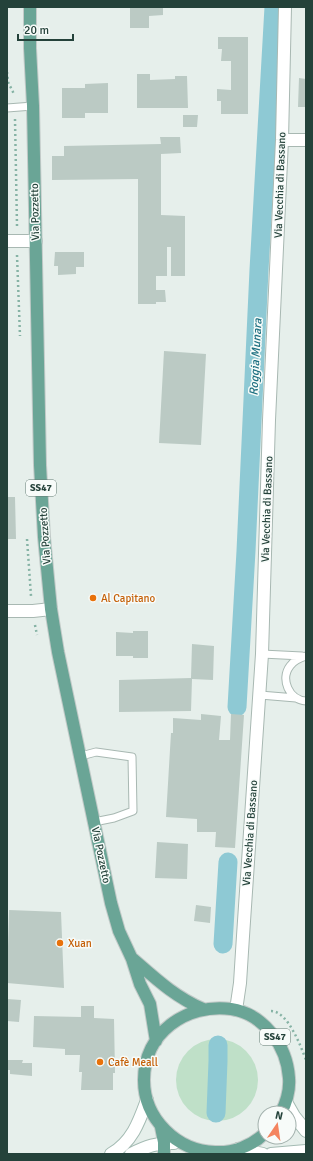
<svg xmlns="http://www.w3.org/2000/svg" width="313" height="1161" font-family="Signika,sans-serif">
<rect width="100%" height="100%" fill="#e6efeb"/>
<path fill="#bfe0c8" d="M176 1080a41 41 0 1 1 82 0a41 41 0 1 1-82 0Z"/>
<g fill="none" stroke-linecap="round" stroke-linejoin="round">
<path stroke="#8ec9d4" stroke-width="19" d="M237 707 246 551 259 270 274 7
M223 944 228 862
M216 1113 218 1061V1045"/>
</g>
<path fill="#bbcac4" d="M130 7H163V15L149 16V28H130Z
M218 37H248V114H221V101H217V89L231 90V61H221L222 49H218Z
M137 74H150V80L175 79V76H187L188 108H137Z
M299 78 306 79V107H298Z
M108 83V113H85V118H62V88H85V84Z
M183 115H198L197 127H183Z
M160 137H180L181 153 161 154V215L185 216V276H171V247H167V276H156V290H165L166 302H156V304H138V179L52 180V156H64V146L161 144Z
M55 252H84V267H76V274L58 275V266H54Z
M164 351 206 354 201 445 159 443Z
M7 497H15L16 539H7Z
M133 631H148V658H133V656H116V632L133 633Z
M192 644 214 646 213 680 192 679 191 711 119 712V680L191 678Z
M201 714 221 716 219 740H230L231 714 244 715 235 848 215 847 216 832H197V819L166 817 171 733H173V718L201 720Z
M157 842 188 844 187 879 155 878Z
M196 905 211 907 210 923 194 921Z
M9 910 61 912 64 988 7 983Z
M7 999 21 1000 19 1022 7 1021Z
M81 1006H94V1018L114 1019 115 1073H113V1090H81L82 1072H79L80 1055H65V1049L33 1047 34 1016 81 1017Z
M7 1060H23L22 1063H32V1076L10 1074V1070H7Z"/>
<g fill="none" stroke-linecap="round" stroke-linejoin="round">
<defs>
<path id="service" d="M7 108 33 106
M262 654 302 656
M306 656C300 658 294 660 290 666 280 679 289 700 306 701
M260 695 296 698
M81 756 96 752 132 757 133 811 114 818 94 822"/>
<path id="minor" d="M282 140H306
M7 241H36
M7 611H33L51 609
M236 1010 240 983 243 936 262 654 269 420 282 140 285 7"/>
<path id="secondary" d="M286 1102 294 1116 306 1131
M238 1149 263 1154
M111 1154C132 1142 139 1122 147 1100
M131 1154C145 1147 158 1142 174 1143
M271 1154 306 1151"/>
<path id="primary" d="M30 7V48L33 106 40 465 44 537 51 609 58 652 111 903 119 931 132 959 140 984 150 1004 156 1041
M133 959C156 979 175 997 203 1009
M161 1127 164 1142V1154
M265 1133C252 1146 233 1153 215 1152 177 1151 144 1119 144 1080 144 1033 186 1003 231 1009 264 1014 287 1046 289 1078 290 1090 286 1103 281 1113"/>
</defs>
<use href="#service" stroke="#a8b8b2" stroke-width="9"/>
<use href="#minor" stroke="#a8b8b2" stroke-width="14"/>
<use href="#secondary" stroke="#a4bbb3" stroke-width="14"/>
<use href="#primary" stroke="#c2cac8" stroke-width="14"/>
<path stroke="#86b3a5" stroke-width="2.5" stroke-dasharray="2 3" stroke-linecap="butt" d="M7 72 8 82 14 94
M15 119 17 226
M17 255 20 336
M27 539 31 596
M35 625 37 635
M271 1011C288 1011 301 1047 306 1060"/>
<use href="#service" stroke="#fff" stroke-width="7"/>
<use href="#minor" stroke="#fff" stroke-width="12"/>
<use href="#secondary" stroke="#fff" stroke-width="12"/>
<use href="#primary" stroke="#6aa596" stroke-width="12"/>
</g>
<g fill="#e8710a" stroke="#f7fbf9" stroke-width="1.5">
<circle cx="93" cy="598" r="4"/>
<circle cx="60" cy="943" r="4"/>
<circle cx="100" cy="1062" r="4"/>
</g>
<g text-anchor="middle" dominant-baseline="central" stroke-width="3" stroke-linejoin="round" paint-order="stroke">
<g fill="#f7fbf9" stroke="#637a73" stroke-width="1">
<rect x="26" y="480" width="30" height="16" rx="3"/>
<rect x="260" y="1029" width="30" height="16" rx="3"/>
</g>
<g font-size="10" font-weight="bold" fill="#24423a">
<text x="41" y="488">SS47</text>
<text x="275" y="1037">SS47</text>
</g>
<g font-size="11" fill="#24423a" stroke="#f7fbf9">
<text transform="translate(280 185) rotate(-88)">Via Vecchia di Bassano</text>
<text transform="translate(35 212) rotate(-91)">Via Pozzetto</text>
<text transform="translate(267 509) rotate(-88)">Via Vecchia di Bassano</text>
<text transform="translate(45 536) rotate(-94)">Via Pozzetto</text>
<text transform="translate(250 833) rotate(-86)">Via Vecchia di Bassano</text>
<text transform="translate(101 855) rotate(78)">Via Pozzetto</text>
</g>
<g font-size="11" fill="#c56008" stroke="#f7fbf9" text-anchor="start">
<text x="101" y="598">Al Capitano</text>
<text x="68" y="943">Xuan</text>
<text x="108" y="1062">Cafè Meall</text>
</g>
<g font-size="12" font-style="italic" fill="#1c6f80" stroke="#f7fbf9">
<text transform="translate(256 357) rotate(-87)">Roggia Munara</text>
</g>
</g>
<rect width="313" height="1161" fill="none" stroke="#24423a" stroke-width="16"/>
<g transform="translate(277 1125) rotate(13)"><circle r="19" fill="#f7fbf9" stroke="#a3b1ad"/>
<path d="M0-3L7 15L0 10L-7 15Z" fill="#f4845f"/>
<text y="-6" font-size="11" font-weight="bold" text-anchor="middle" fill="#24423a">N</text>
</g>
<path d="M18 34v6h55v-6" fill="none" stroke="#24423a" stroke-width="2"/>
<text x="24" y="34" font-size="12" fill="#24423a" stroke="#f7fbf9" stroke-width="3" paint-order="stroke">20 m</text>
</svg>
